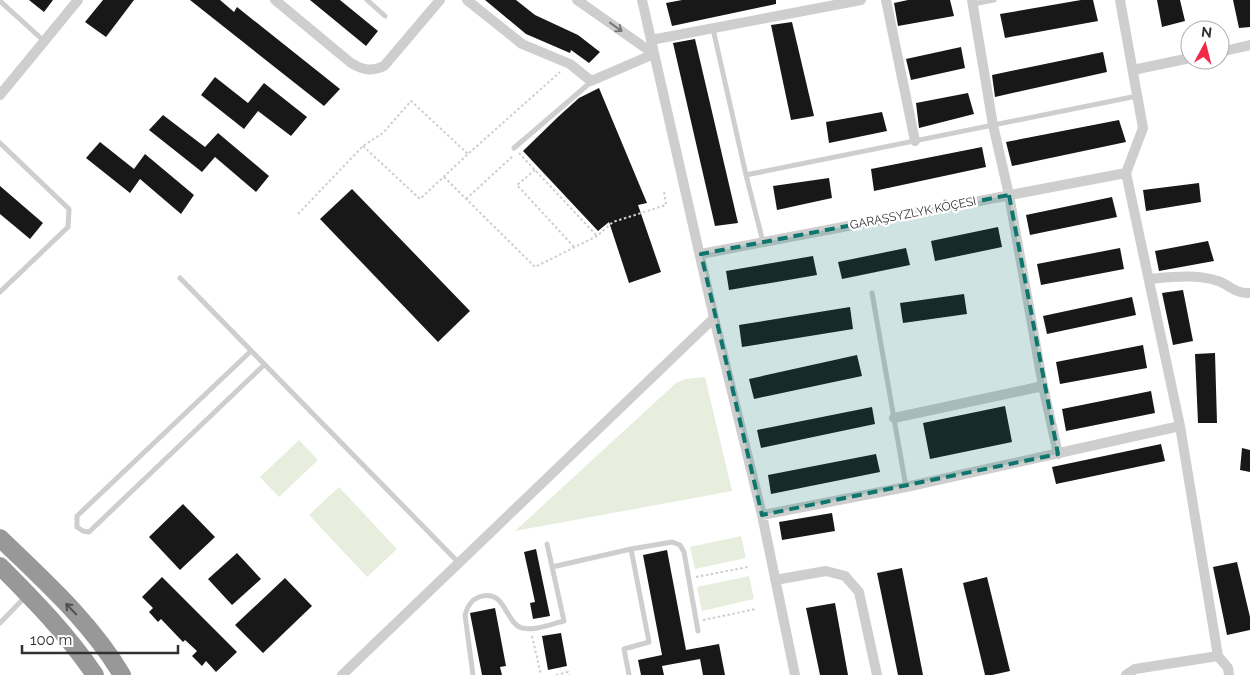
<svg xmlns="http://www.w3.org/2000/svg" width="1250" height="675" font-family="Raleway,sans-serif">
<rect width="100%" height="100%" fill="#fff"/>
<path fill="#e8eede" d="M705 377 732 491 515 531 676 383 685 379Z
M299 440 318 460 279 497 260 477Z
M339 487 397 549 367 577 309 515Z
M741 536 746 558 695 569 690 547Z
M749 576 754 599 702 611 697 587Z"/>
<path fill="#181818" d="M29 0H53L44 12Z
M103 0H134L106 37 85 22Z
M190 0H220L234 12 237 7 340 89 324 106Z
M310 0H340L378 31 366 46Z
M485 0H516L535 15 578 35 600 52 589 63 571 50 570 53 526 34Z
M682 0H776V4L672 26 666 3Z
M908 0H950L954 16 898 26 894 3Z
M1081 0H1093L1098 21 1005 38 1000 14Z
M1157 0H1180L1185 21 1162 27Z
M1233 0H1250V27L1239 28Z
M792 22 814 116 791 120 771 25Z
M695 39 738 223 715 226 673 43Z
M961 47 965 68 911 80 906 59Z
M1103 52 1107 72 995 97 992 75Z
M215 77 248 103 264 83 307 117 291 136 258 111 244 129 201 95Z
M599 88 647 203 638 205 661 272 629 283 609 222 598 231 523 151 559 116 579 98Z
M968 93 974 114 919 128 916 103Z
M882 112 887 131 829 143 826 122Z
M163 115 205 147 218 133 269 176 256 192 215 157 202 172 149 130Z
M1119 120 1126 142 1012 166 1006 142Z
M100 142 134 169 145 154 194 195 181 214 140 179 130 193 86 158Z
M982 147 986 167 874 191 871 169Z
M829 178 832 198 777 210 773 186Z
M1199 183 1201 202 1146 211 1143 190Z
M0 186 43 223 30 239 0 214Z
M352 189 470 311 438 342 320 219Z
M1112 197 1117 217 1030 235 1026 215Z
M998 227 1002 247 935 261 931 241Z
M1208 241 1214 261 1159 271 1155 251Z
M906 248 910 265 842 279 838 262Z
M1120 248 1124 269 1041 285 1037 264Z
M813 256 817 275 729 290 726 271Z
M1183 290 1193 341 1173 345 1162 293Z
M964 294 967 314 903 323 900 303Z
M1132 297 1136 315 1047 334 1043 316Z
M850 307 853 329 742 347 739 325Z
M1143 345 1147 368 1060 384 1056 362Z
M1215 353 1217 423H1198L1195 354Z
M857 355 862 376 754 399 749 379Z
M1151 391 1155 413 1066 431 1062 409Z
M1005 406 1012 442 930 459 923 423Z
M872 407 875 424 761 448 757 430Z
M1161 444 1165 461 1056 484 1052 467Z
M1242 448 1250 450V472L1240 470Z
M876 454 880 472 771 494 768 475Z
M183 504 215 537 180 570 149 537Z
M832 513 835 531 782 540 779 522Z
M536 549 550 616 533 619 530 603 535 602 524 552Z
M667 550 686 650 719 644 725 675H703L700 659 662 666 664 675H641L638 660 662 655 643 555Z
M237 553 261 579 232 605 208 579Z
M1237 562 1250 617V630L1227 635 1213 567Z
M902 568 923 675H898L877 573Z
M162 577 237 652 216 672 206 661 202 666 192 656 197 651 185 640 183 642 161 619 158 622 149 612 153 608 142 597Z
M987 577 1010 671 992 675H985L963 583Z
M285 578 312 606 263 653 235 625Z
M835 603 848 675H820L806 608Z
M495 608 506 666 500 667 502 675H482L470 613Z
M561 633 567 666 548 670 542 636Z"/>
<g fill="none" stroke-linecap="round" stroke-linejoin="round">
<path stroke="#cecece" stroke-width="2" stroke-dasharray="2.5 2.5" stroke-linecap="butt" d="M363 146 420 199 468 154 560 72
M519 153 597 236
M535 170 517 185 575 248
M444 177 535 267 597 236 613 222 666 205 664 191
M466 199 514 155
M298 214 363 146 383 133 411 101 468 154
M696 577 748 567
M703 620 756 609
M532 636 541 675
M556 675 568 672 569 675"/>
<path stroke="#cecece" stroke-width="5" d="M367 0 385 16
M0 1 44 41
M973 4 994 0
M713 29 746 175 763 242
M0 143 69 209 68 227 0 292
M514 148 591 82
M746 175 1137 96
M180 278 459 563
M872 293 906 487
M251 351 77 516V527L83 531 89 532 264 365
M631 549 672 542 680 545 684 552 698 631
M552 567 631 549 649 642 624 649 629 675
M0 623 26 596
M473 675 465 615C467 607 471 600 479 597 506 588 504 622 522 628 535 631 551 624 564 621L547 544"/>
<path stroke="#cecece" stroke-width="10" d="M275 0 351 63C363 70 371 72 384 66L440 0
M467 0 522 44 570 64 591 81 654 54
M577 0 654 54
M642 0 714 318 762 515 795 675
M886 0 915 141
M972 0 993 125 1009 195 1043 386 1058 454
M1120 0 1143 128 1126 173 1180 426 1218 656 1228 668 1229 675
M651 40 861 0
M1220 52 1250 45
M1133 70 1190 58
M0 95 78 0
M701 254 1126 173
M1149 279C1172 277 1196 274 1218 281 1230 285 1235 294 1250 293
M894 418 1043 386
M762 515 906 487 1180 426
M775 580 826 571 845 576 859 592 877 675
M342 675 714 318
M1126 675 1135 669 1218 656"/>
<path stroke="#989898" stroke-width="18" d="M0 538C43 580 91 622 122 675
M0 566C34 600 68 635 95 675"/>
</g>
<defs><path id="oneway-shaft" d="M-6 0H5M1.5-3L5.5 0L1.5 3" fill="none" stroke-width="1.6" stroke-linecap="round" stroke-linejoin="round" transform="scale(1.25)"/></defs>
<use stroke="#787878" href="#oneway-shaft" transform="translate(616 27) rotate(36)"/>
<use stroke="#505050" href="#oneway-shaft" transform="translate(71 609) rotate(-134)"/>
<path fill="#0f766e" fill-opacity="0.2" stroke="#0f766e" stroke-width="4" stroke-dasharray="10 6" stroke-linejoin="round" d="M1009 195 1058 454 762 515 701 254Z"/>
<g text-anchor="middle" dominant-baseline="central" stroke-width="5" stroke-linejoin="round" paint-order="stroke">
<g font-size="12" fill="#313131" stroke="#fff">
<text transform="translate(913 213) rotate(-11)">GARAŞSYZLYK KÖÇESI</text>
</g>
</g>
<g transform="translate(1205 45) rotate(7)"><circle r="24" fill="#ffffff" stroke="#adadad"/>
<path d="M0-4L9 19L0 12L-9 19Z" fill="#f02a48"/>
<text y="-8" font-size="14" font-weight="bold" text-anchor="middle" fill="#313131">N</text>
</g>
<path d="M22 645v8h156v-8" fill="none" stroke="#313131" stroke-width="2.5"/>
<text x="30" y="645" font-size="15" fill="#313131" stroke="#ffffff" stroke-width="4" paint-order="stroke">100 m</text>
</svg>
